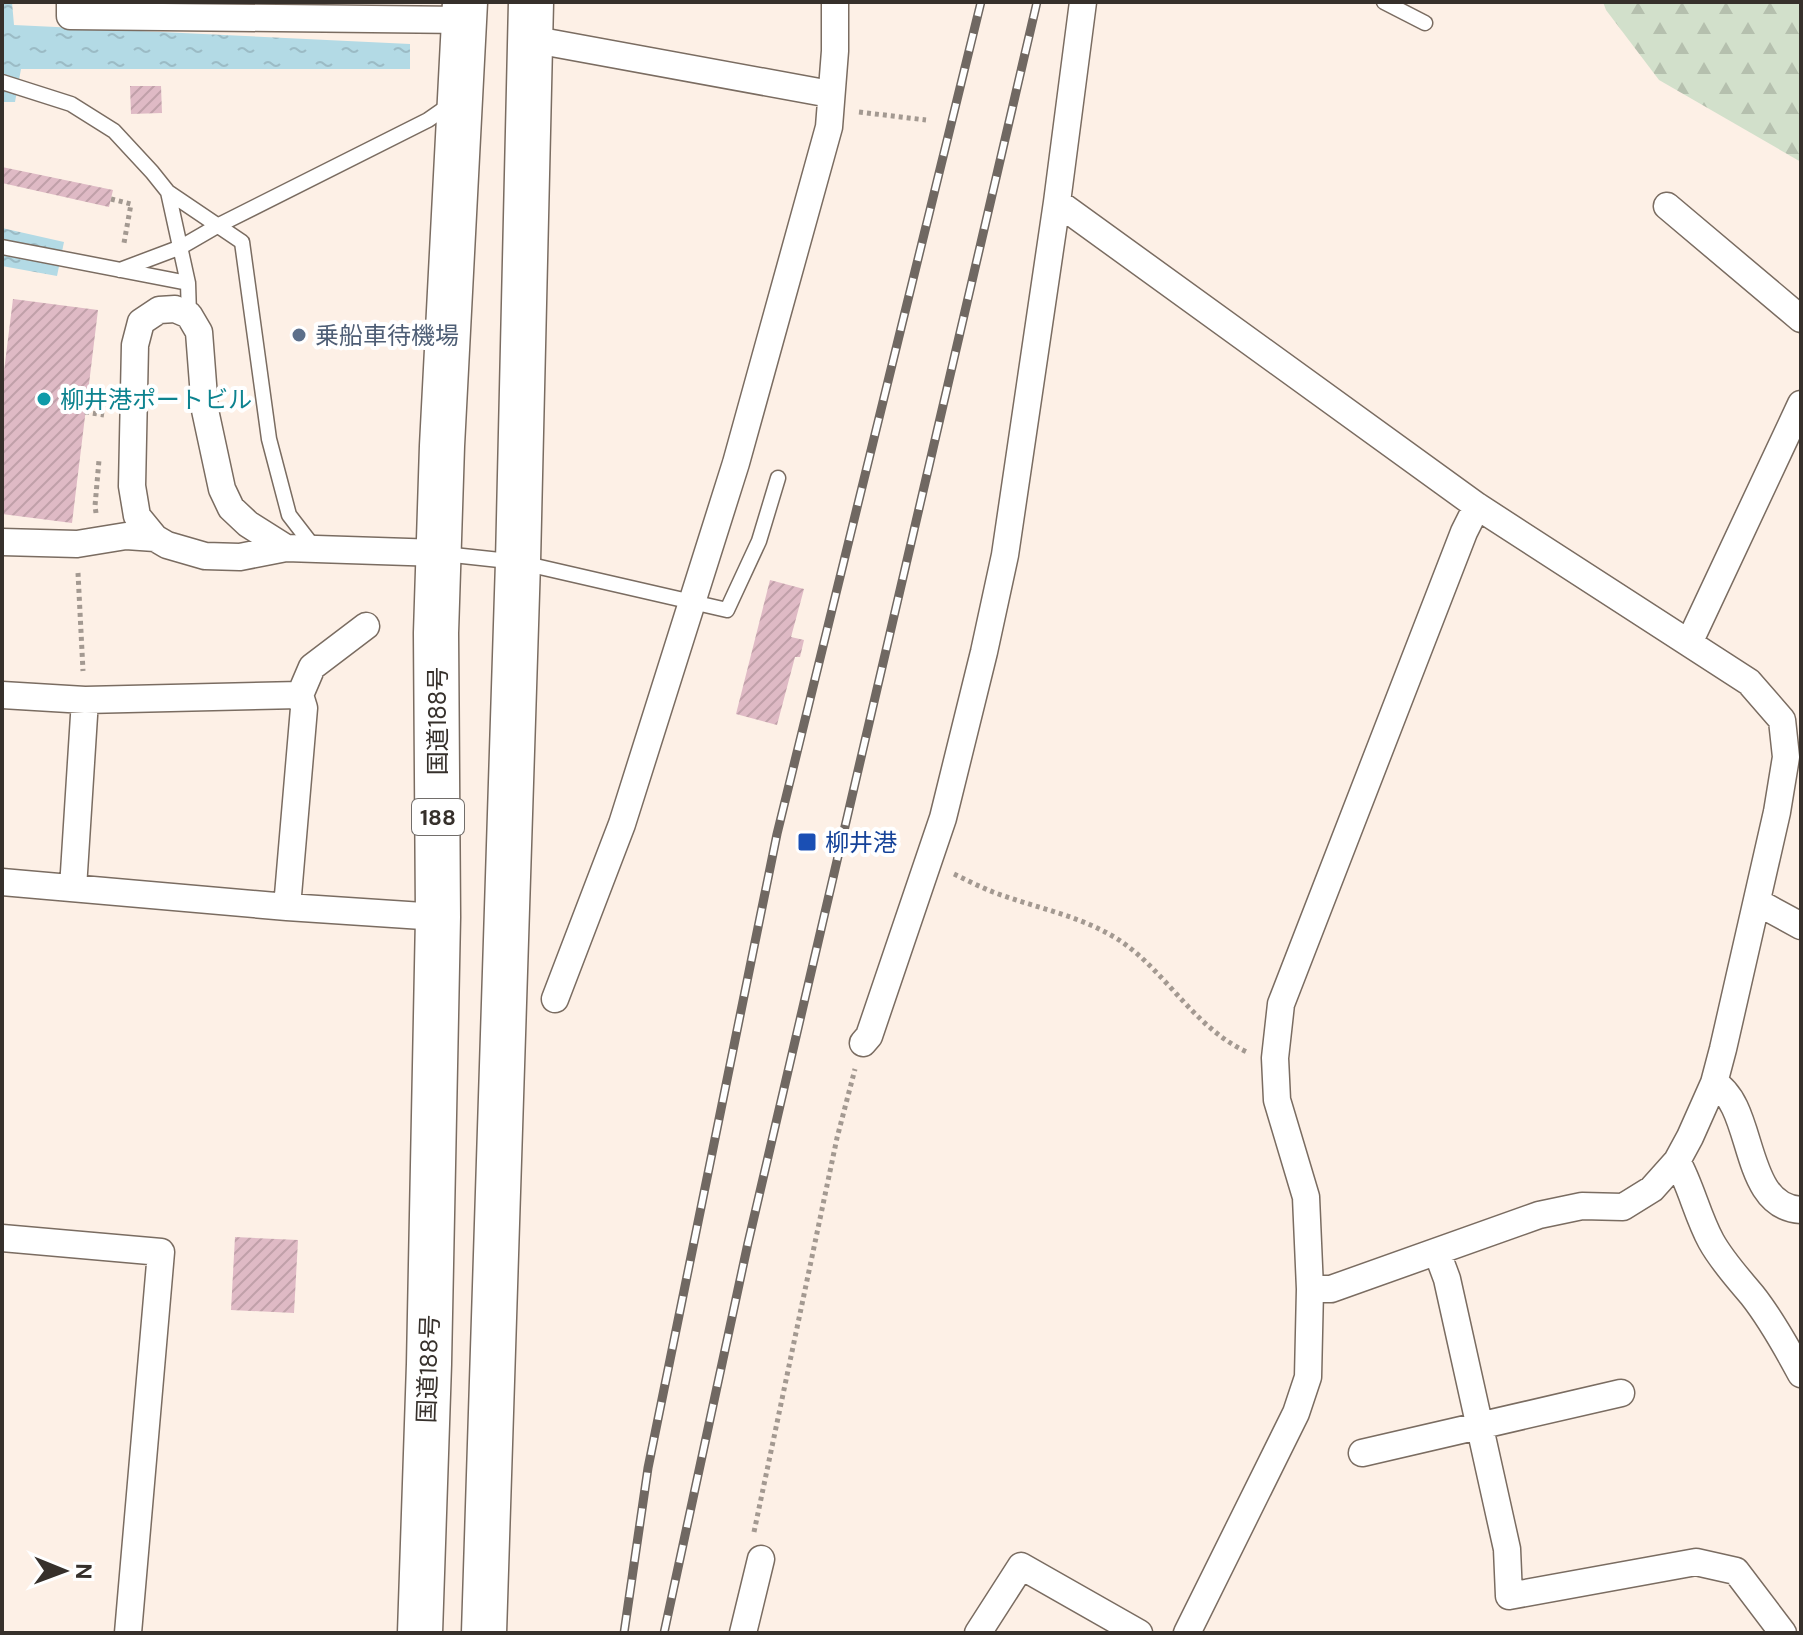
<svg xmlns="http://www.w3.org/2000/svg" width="1803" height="1635" font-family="'DM Sans','Noto Sans JP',sans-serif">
<defs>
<pattern id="forest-firs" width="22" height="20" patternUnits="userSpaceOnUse" patternTransform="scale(2)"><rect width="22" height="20" fill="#d2e0cb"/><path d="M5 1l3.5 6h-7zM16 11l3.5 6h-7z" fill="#b5c0ae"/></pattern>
<pattern id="water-ripples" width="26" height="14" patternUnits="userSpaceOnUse" patternTransform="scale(2)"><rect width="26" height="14" fill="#b3dae5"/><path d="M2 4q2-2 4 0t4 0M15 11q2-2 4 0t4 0" fill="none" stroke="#9bbbc5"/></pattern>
<pattern id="building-hatch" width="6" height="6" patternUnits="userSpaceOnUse" patternTransform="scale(2)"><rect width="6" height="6" fill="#dfbac5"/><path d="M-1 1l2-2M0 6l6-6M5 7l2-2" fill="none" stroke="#c0a0a9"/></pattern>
</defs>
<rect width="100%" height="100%" fill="#fdf0e6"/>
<path fill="url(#forest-firs)" d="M1603 2H1801V162L1659 80 1606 10Z"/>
<path fill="url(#water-ripples)" d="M2 2H12L14 25 410 44V69H21L15 102H2Z
M2 228 64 242 57 276 2 266Z"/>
<path fill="url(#building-hatch)" d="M130 86H161L162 113 131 114Z
M2 167 113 190 109 207 2 183Z
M13 299 98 310 72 523 2 514V387Z
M770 580 804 589 791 637 804 640 800 657H795L777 725 736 714Z
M235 1237 298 1240 294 1313 231 1310Z"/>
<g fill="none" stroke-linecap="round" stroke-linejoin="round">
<defs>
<path id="lane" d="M1384 2 1425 23
M2 82 71 104 114 131 152 172 168 192 188 283 189 315
M168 192 242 242 269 439 289 515 316 550
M2 247 188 283
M120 270 181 247 219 225 428 120 451 104
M444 554 518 562 727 610 759 541 778 478"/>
<path id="street" d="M70 2V16L465 20
M1083 2 1057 202 1477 506 1749 682 1782 720 1786 757 1777 812 1723 1049 1714 1083 1690 1137 1677 1161 1652 1189 1623 1207 1582 1206 1539 1215 1331 1289H1310
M530 39 830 94
M1667 206 1801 319
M2 542 77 544 126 536 155 538
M286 548 248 524 231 508 222 489 205 410 199 332 189 315 175 309 159 310 141 322 135 345 132 486 137 516 155 538 167 545 205 556 240 557 286 548 439 553
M1689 643 1801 404
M2 695 85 700 300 695 304 708 287 907
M300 695 312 667 366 626
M2 882 287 907 438 917
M73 888 85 700
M1757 902 1801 926
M555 999 622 824 736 463 829 127 835 51V2
M863 1043 869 1036 943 818 984 652 1005 555 1057 202
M1714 1083C1756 1106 1741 1207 1801 1210
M1677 1161C1691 1186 1697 1215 1711 1241 1722 1261 1737 1277 1752 1295 1771 1319 1786 1346 1801 1374
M2 1238 161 1252 128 1633
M1437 1252 1447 1279 1507 1549 1509 1596 1696 1562 1736 1571 1783 1633
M1362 1453 1621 1393
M743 1633 761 1559
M978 1633 1021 1566 1139 1633
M1187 1633 1296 1413 1308 1377 1310 1289 1306 1197 1277 1100 1275 1058 1281 1004 1464 532 1477 506"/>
<path id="highway" d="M420 1633 429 1364 438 917 436 633 442 446 465 2
M484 1633 518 562 531 2"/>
</defs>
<use href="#lane" stroke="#7a6c61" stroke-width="17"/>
<use href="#street" stroke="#7a6c61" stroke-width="29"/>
<use href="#highway" stroke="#7a6c61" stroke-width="47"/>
<path stroke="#a39991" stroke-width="5" stroke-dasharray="4 4" stroke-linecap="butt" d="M859 112 926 120
M111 199 131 204 124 243
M85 412 104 415
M96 513 95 506 99 460
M78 573 83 671
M954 874C967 880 980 887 993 892 1035 908 1080 915 1119 940 1166 971 1194 1028 1247 1052
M754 1532 837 1138 855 1069"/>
<use href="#lane" stroke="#fff" stroke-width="14"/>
<use href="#street" stroke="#fff" stroke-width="26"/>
<use href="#highway" stroke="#fff" stroke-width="44"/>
<defs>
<path id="rail" d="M624 1633 648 1468 777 834 981 2
M664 1633 748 1243 1037 2"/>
</defs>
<use href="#rail" stroke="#706862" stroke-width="9"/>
<use href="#rail" stroke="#fff" stroke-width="6" stroke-dasharray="18" stroke-linecap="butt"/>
</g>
<circle fill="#5c6f8a" stroke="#fff" stroke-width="3" cx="299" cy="335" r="8"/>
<circle fill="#0f9aa8" stroke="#fff" stroke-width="3" cx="44" cy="399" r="8"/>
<rect fill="#1a4fb4" stroke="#fff" stroke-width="3" x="797" y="832" width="20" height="20" rx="4"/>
<g text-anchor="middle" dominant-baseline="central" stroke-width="8" stroke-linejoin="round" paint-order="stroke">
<rect fill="#fff" stroke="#726e6b" stroke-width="2" x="412" y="799" width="52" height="36" rx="6"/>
<g font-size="22" font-weight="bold" fill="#36302b">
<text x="438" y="817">188</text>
</g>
<g font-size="24" fill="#4e5e75" stroke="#fff" text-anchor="start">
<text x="315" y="335">乗船車待機場</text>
</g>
<g font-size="24" fill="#0d838f" stroke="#fff" text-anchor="start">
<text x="60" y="399">柳井港ポートビル</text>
</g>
<g font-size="24" fill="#36302b" stroke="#fff">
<text transform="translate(437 721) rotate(-90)">国道188号</text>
<text transform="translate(428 1369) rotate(-88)">国道188号</text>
</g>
<g font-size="24" fill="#164399" stroke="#fff" text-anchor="start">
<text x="825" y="842">柳井港</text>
</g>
</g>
<rect width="1803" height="1635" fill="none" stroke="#36302b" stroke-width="8"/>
<g transform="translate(64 1571) rotate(91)" stroke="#ffffff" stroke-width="6" paint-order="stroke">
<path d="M0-6L14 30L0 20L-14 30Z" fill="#36302b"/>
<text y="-12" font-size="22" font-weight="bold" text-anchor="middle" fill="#36302b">N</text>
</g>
</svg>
